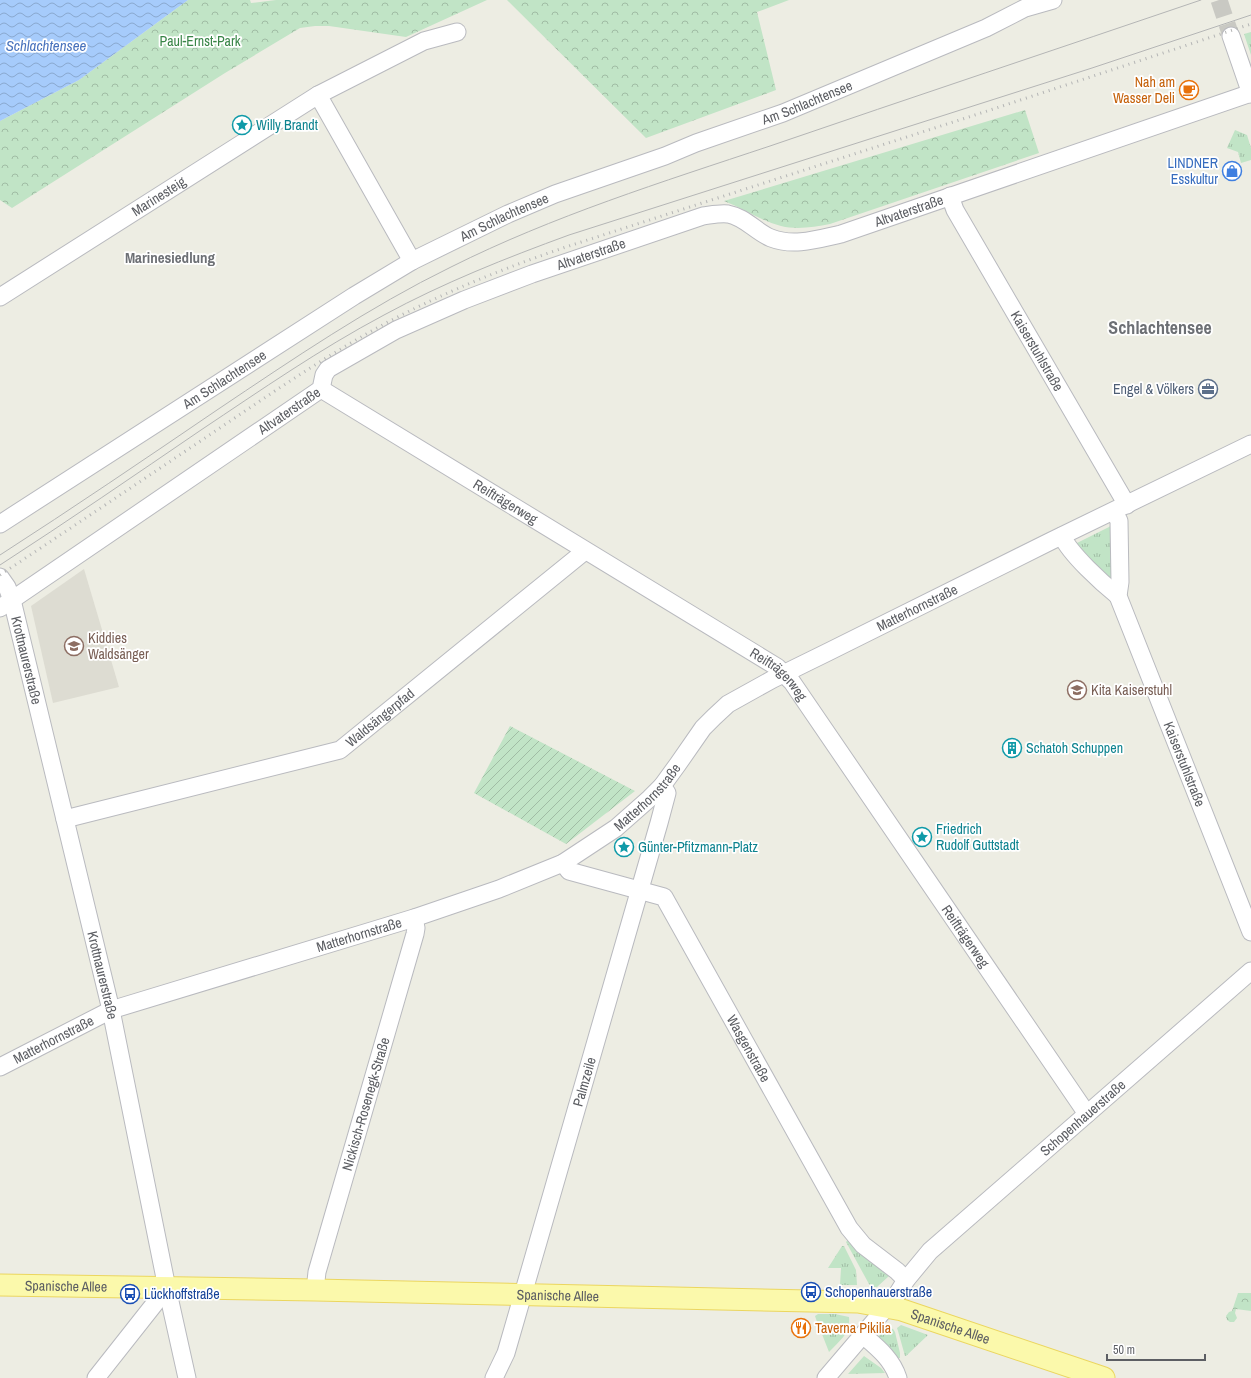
<svg xmlns="http://www.w3.org/2000/svg" width="1251" height="1378" font-family="'Archivo Narrow',sans-serif">
<defs>
<pattern id="grass-tufts" width="24" height="20" patternUnits="userSpaceOnUse"><rect width="24" height="20" fill="#c1e4c6"/><path d="M3 7l-1-3M5 7V3M7 7l1-3M15 17l-1-3M17 17v-4M19 17l1-3" fill="none" stroke="#a0bca4"/></pattern>
<pattern id="forest-crowns" width="20" height="18" patternUnits="userSpaceOnUse"><rect width="20" height="18" fill="#c1e4c6"/><path d="M2 6a3 3 0 1 1 6 0M12 15a3 3 0 1 1 6 0" fill="none" stroke="#a0bca4"/></pattern>
<pattern id="garden-furrows" width="10" height="10" patternUnits="userSpaceOnUse"><rect width="10" height="10" fill="#c1e4c6"/><path d="M-1 1l2-2M0 10L10 0M9 11l2-2" fill="none" stroke="#a0bca4"/></pattern>
<pattern id="water-waves" width="16" height="10" patternUnits="userSpaceOnUse"><rect width="16" height="10" fill="#a6cbfb"/><path d="M0 5q4-4 8 0t8 0" fill="none" stroke="#8aa8cf"/></pattern>
</defs>
<rect width="100%" height="100%" fill="#edede3"/>
<path fill="#dddcd2" d="M84 569 119 687 53 703 31 606Z"/>
<path fill="url(#grass-tufts)" d="M1251 32V55L1244 34Z
M1235 130 1247 135 1251 148V160L1241 163 1238 152 1227 148Z
M1111 526 1112 580H1110L1075 544Z
M848 1240 890 1274 889 1276 877 1287H872L869 1284 846 1242Z
M842 1246H844L856 1270 857 1285H840L841 1268H828Z
M818 1314H835L849 1317C851 1333 840 1340 830 1351L829 1352 816 1319 815 1316Z
M901 1325 928 1335 906 1356H905L898 1331 897 1328Z
M886 1327 893 1329 895 1332 900 1353V1358H898L878 1339V1337Z
M864 1356 881 1368 885 1373 848 1374Z"/>
<path fill="url(#forest-crowns)" d="M188 0H250L251 3 276 0H487L406 37 329 26H315L300 28 225 73 12 208 0 200V121L79 80Z
M507 0H789L757 12 776 90 646 138Z
M1025 110 1039 153 830 224C814 227 797 230 781 226 761 221 743 208 724 201Z
M1238 1293H1251V1311L1236 1309 1235 1313 1237 1318 1234 1322H1230L1227 1320 1226 1316 1229 1312 1232 1311Z"/>
<path fill="url(#garden-furrows)" d="M510 726 635 791 566 844 474 793Z"/>
<path fill="url(#water-waves)" d="M0 0H188L79 80 0 121Z"/>
<g fill="none" stroke-linecap="round" stroke-linejoin="round">
<path stroke="#c9c9c3" stroke-width="17" stroke-dasharray="17 8" stroke-linecap="butt" d="M1219 0 1231 36"/>
<defs>
<g id="minor">
<path d="M1231 36 1251 94"/>
<path d="M318 95 412 261"/>
<path id="s1" d="M950 196 955 210 1127 505"/>
<path id="s2" d="M0 297 318 95 424 41 457 32"/>
<path id="s3" d="M321 389 777 667 792 682 1087 1114"/>
<path id="s4" d="M1114 511 1119 521 1120 582 1118 596 1251 932"/>
<path id="s5" d="M0 524 354 296 412 261 508 214 555 194 665 156 696 143 783 113 986 28 1025 8 1053 0"/>
<path d="M1062 536C1070 554 1102 583 1118 596"/>
<path id="s6" d="M0 577 7 587 12 600 111 1010 167 1288 187 1378"/>
<path id="s7" d="M0 608 321 389 324 375 328 369 396 330 464 300 532 274 703 216C711 215 720 213 728 214 745 217 756 232 771 238 794 247 818 239 841 234L1251 93"/>
<path id="s8" d="M65 819 340 750 585 551"/>
<path id="s9" d="M563 863 569 871 664 897 849 1228 863 1245 897 1271 906 1280"/>
<path id="s10" d="M0 1067 111 1010 414 918 499 889 563 863 616 828 650 798 662 786 678 764 703 728 714 717 728 704 773 679 828 652 1051 541 1251 444"/>
<path id="s11" d="M315 1290 317 1272 415 934 416 928 414 918"/>
<path d="M863 1335C878 1348 892 1359 898 1378"/>
<path d="M96 1378 167 1288"/>
<path id="s12" d="M494 1378 506 1353 659 823 667 793 662 786"/>
<path id="s13" d="M826 1378 896 1296 906 1280 930 1251 1251 971"/>
</g>
<g id="major">
<path id="s14" d="M0 1285 315 1290 858 1302 902 1310 1104 1378"/>
</g>
</defs>
<use href="#minor" stroke="#b9babf" stroke-width="19"/>
<use href="#major" stroke="#ebd65f" stroke-width="23"/>
<use href="#minor" stroke="#fff" stroke-width="17"/>
<use href="#major" stroke="#fbf9ab" stroke-width="21"/>
<path stroke="#b4b5b5" stroke-width="1" d="M0 555C73 508 145 459 217 410 293 359 369 307 451 267 553 216 662 182 770 146 913 97 1057 49 1201 0
M0 565C68 521 135 475 201 430 261 390 320 349 384 315 443 283 506 258 569 235L1092 68 1251 15"/>
<path stroke="#b4b5b5" stroke-width="3" stroke-dasharray="1 5" stroke-linecap="butt" d="M0 575C68 530 135 485 202 440 263 399 323 357 388 322 447 291 509 266 572 245L978 114 1251 24"/>
</g>
<defs>
<symbol id="cafe-ring" viewBox="-11 -11 22 22"><circle r="9.5" fill="#fff" stroke="#e8710a" stroke-width="1.5"/><path d="M-5.5-4.5H6V0H3Q3 3.5 0 3.5H-2.5Q-5.5 3.5-5.5 0ZM3-3.2v2h1.7v-2ZM-6 4.5H4V6H-6Z" fill="#e8710a"/></symbol>
<symbol id="sight-ring" viewBox="-11 -11 22 22"><circle r="9.5" fill="#fff" stroke="#0f9aa8" stroke-width="1.5"/><path d="M0-6L1.8-2.2L6-1.7L2.9 1.2L3.7 5.4L0 3.3L-3.7 5.4L-2.9 1.2L-6-1.7L-1.8-2.2Z" fill="#0f9aa8"/></symbol>
<symbol id="shop-ring" viewBox="-11 -11 22 22"><circle r="9.5" fill="#fff" stroke="#3f7fe0" stroke-width="1.5"/><path d="M-5-2.5h2.3a2.7 3.5 0 0 1 5.4 0H5L5.5 6h-11ZM-1.5-2.5h3a1.5 2.3 0 0 0-3 0Z" fill="#3f7fe0"/></symbol>
<symbol id="office-ring" viewBox="-11 -11 22 22"><circle r="9.5" fill="#fff" stroke="#5c6f8a" stroke-width="1.5"/><path d="M-6-3h4V-5.5h4V-3h4V5H-6ZM-1-4.5V-3h2v-1.5ZM-6 0V1H6V0Z" fill="#5c6f8a"/></symbol>
<symbol id="school-ring" viewBox="-11 -11 22 22"><circle r="9.5" fill="#fff" stroke="#8d6e63" stroke-width="1.5"/><path d="M0-5L7-2L0 1L-7-2ZM-4 1L0 2.5L4 1V4Q0 6-4 4Z" fill="#8d6e63"/></symbol>
<symbol id="building-ring" viewBox="-11 -11 22 22"><circle r="9.5" fill="#fff" stroke="#0f9aa8" stroke-width="1.5"/><path d="M-4-6H4V6H1V3H-1V6H-4ZM-2.5-4.3h1.7v1.8h-1.7ZM.8-4.3h1.7v1.8H.8ZM-2.5-1h1.7V.8h-1.7ZM.8-1h1.7V.8H.8Z" fill="#0f9aa8"/></symbol>
<symbol id="bus-ring" viewBox="-11 -11 22 22"><circle r="9.5" fill="#fff" stroke="#1a4fb4" stroke-width="1.5"/><path d="M-5-6H5V4H4V6H2V4H-2V6H-4V4H-5ZM-3.5-4V0h7V-4ZM-3.5 1.2v1.5H-2V1.2ZM2 1.2v1.5H3.5V1.2Z" fill="#1a4fb4"/></symbol>
<symbol id="restaurant-ring" viewBox="-11 -11 22 22"><circle r="9.5" fill="#fff" stroke="#e8710a" stroke-width="1.5"/><path d="M-5-6h1v4h1v-4h1v4h1v-4h1v5L-1.5 .5V6h-2V.5L-5-1ZM5-6V6H3V1.5H1.5Q1.5-4 5-6Z" fill="#e8710a"/></symbol>
</defs>
<g fill-rule="evenodd">
<use href="#cafe-ring" x="1178" y="79" width="22" height="22"/>
<use href="#sight-ring" x="231" y="114" width="22" height="22"/>
<use href="#shop-ring" x="1221" y="160" width="22" height="22"/>
<use href="#office-ring" x="1197" y="378" width="22" height="22"/>
<use href="#school-ring" x="63" y="635" width="22" height="22"/>
<use href="#school-ring" x="1066" y="679" width="22" height="22"/>
<use href="#building-ring" x="1001" y="737" width="22" height="22"/>
<use href="#sight-ring" x="911" y="826" width="22" height="22"/>
<use href="#sight-ring" x="613" y="836" width="22" height="22"/>
<use href="#bus-ring" x="800" y="1281" width="22" height="22"/>
<use href="#bus-ring" x="119" y="1283" width="22" height="22"/>
<use href="#restaurant-ring" x="790" y="1317" width="22" height="22"/>
</g>
<g text-anchor="middle" dominant-baseline="central" stroke-width="3.5" stroke-linejoin="round" paint-order="stroke">
<g font-size="14" fill="#398547" stroke="#fff">
<text x="200" y="41">Paul-Ernst-Park</text>
</g>
<g font-size="14" fill="#c56008" stroke="#fff" text-anchor="end">
<text x="1175" y="82">Nah am<tspan x="1175" dy="16">Wasser Deli</tspan></text>
<text x="815" y="1328" text-anchor="start">Taverna Pikilia</text>
</g>
<g font-size="14" fill="#5c5e63" stroke="#fff">
<text stroke="none"><textPath href="#s5" startOffset="915">Am Schlachtensee</textPath></text>
<text stroke="none"><textPath href="#s2" startOffset="188">Marinesteig</textPath></text>
<text stroke="none"><textPath href="#s7" startOffset="1034">Altvaterstraße</textPath></text>
<text stroke="none"><textPath href="#s5" startOffset="591">Am Schlachtensee</textPath></text>
<text stroke="none"><textPath href="#s7" startOffset="698">Altvaterstraße</textPath></text>
<text stroke="none"><textPath href="#s1" startOffset="178">Kaiserstuhlstraße</textPath></text>
<text stroke="none"><textPath href="#s5" startOffset="267">Am Schlachtensee</textPath></text>
<text stroke="none"><textPath href="#s7" startOffset="350">Altvaterstraße</textPath></text>
<text stroke="none"><textPath href="#s3" startOffset="216">Reifträgerweg</textPath></text>
<text stroke="none"><textPath href="#s10" startOffset="1044">Matterhornstraße</textPath></text>
<text stroke="none"><textPath href="#s6" startOffset="88">Krottnaurerstraße</textPath></text>
<text stroke="none"><textPath href="#s3" startOffset="540">Reifträgerweg</textPath></text>
<text stroke="none"><textPath href="#s8" startOffset="335">Waldsängerpfad</textPath></text>
<text stroke="none"><textPath href="#s4" startOffset="267">Kaiserstuhlstraße</textPath></text>
<text stroke="none"><textPath href="#s10" startOffset="708">Matterhornstraße</textPath></text>
<text stroke="none"><textPath href="#s10" startOffset="384">Matterhornstraße</textPath></text>
<text stroke="none"><textPath href="#s3" startOffset="863">Reifträgerweg</textPath></text>
<text stroke="none"><textPath href="#s6" startOffset="412">Krottnaurerstraße</textPath></text>
<text stroke="none"><textPath href="#s10" startOffset="60">Matterhornstraße</textPath></text>
<text stroke="none"><textPath href="#s9" startOffset="282">Wasgenstraße</textPath></text>
<text stroke="none"><textPath href="#s12" startOffset="310">Palmzeile</textPath></text>
<text stroke="none"><textPath href="#s11" startOffset="193">Nickisch-Rosenegk-Straße</textPath></text>
<text stroke="none"><textPath href="#s13" startOffset="367">Schopenhauerstraße</textPath></text>
<text stroke="none"><textPath href="#s14" startOffset="66">Spanische Allee</textPath></text>
<text stroke="none"><textPath href="#s14" startOffset="558">Spanische Allee</textPath></text>
<text stroke="none"><textPath href="#s14" startOffset="954">Spanische Allee</textPath></text>
</g>
<g font-size="14" fill="#0d838f" stroke="#fff" text-anchor="start">
<text x="256" y="125">Willy Brandt</text>
<text x="1026" y="748">Schatoh Schuppen</text>
<text x="936" y="829">Friedrich<tspan x="936" dy="16">Rudolf Guttstadt</tspan></text>
<text x="638" y="847">Günter-Pfitzmann-Platz</text>
</g>
<g font-size="14" fill="#366cbe" stroke="#fff" text-anchor="end">
<text x="1218" y="163">LINDNER<tspan x="1218" dy="16">Esskultur</tspan></text>
</g>
<g font-size="14" fill="#4e5e75" stroke="#fff" text-anchor="end">
<text x="1194" y="389">Engel &amp; Völkers</text>
</g>
<g font-size="14" fill="#785e54" stroke="#fff" text-anchor="start">
<text x="88" y="638">Kiddies<tspan x="88" dy="16">Waldsänger</tspan></text>
<text x="1091" y="690">Kita Kaiserstuhl</text>
</g>
<g font-size="14" fill="#164399" stroke="#fff" text-anchor="start">
<text x="825" y="1292">Schopenhauerstraße</text>
<text x="144" y="1294">Lückhoffstraße</text>
</g>
<g font-size="15" font-style="italic" fill="#4973bd" stroke="#fff">
<text x="46" y="45">Schlachtensee</text>
</g>
<g font-size="15" font-weight="bold" fill="#6d7075" stroke="#fff">
<text x="170" y="257">Marinesiedlung</text>
</g>
<g font-size="18" font-weight="bold" fill="#6d7075" stroke="#fff">
<text x="1160" y="327">Schlachtensee</text>
</g>
</g>
<path d="M1107 1354v6h98v-6" fill="none" stroke="#5c5e63" stroke-width="2"/>
<text x="1113" y="1354" font-size="12" fill="#5c5e63" stroke="#ffffff" stroke-width="3" paint-order="stroke">50 m</text>
</svg>
